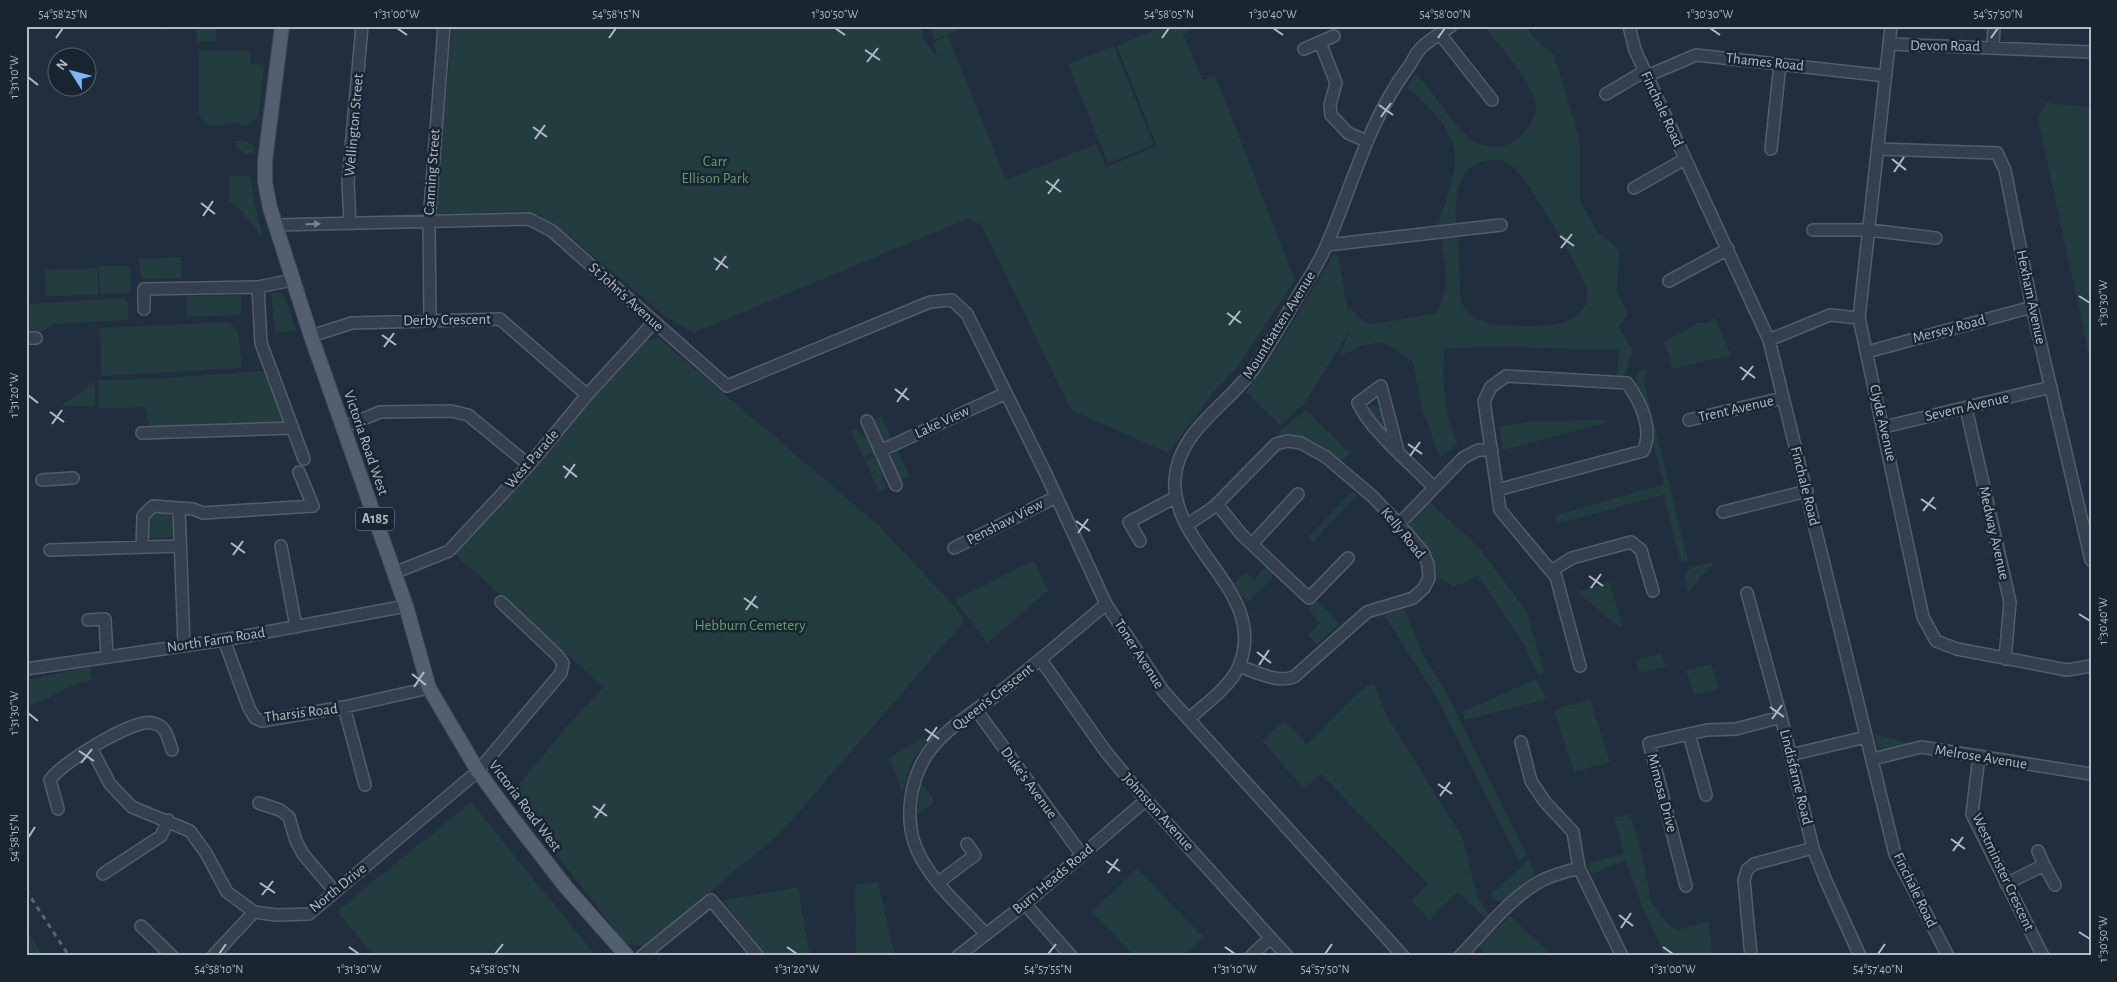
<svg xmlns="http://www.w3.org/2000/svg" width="2117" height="982" font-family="'Alegreya Sans',sans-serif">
<rect width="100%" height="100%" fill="#202e3e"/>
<path fill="#223c3f" d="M161 26H237L216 28V41L197 42 196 28 161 30Z
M452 26H921L924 39 938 59 933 42 948 36 1006 180 1096 144 1106 167 1157 146 1117 46 1163 26H1194L1196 28 1183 34 1203 80 1215 75 1295 280 1236 369 1213 393 1168 453 1071 410 981 224 967 219 693 333 665 316 556 225 539 215 523 211 436 214Z
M930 26H970L934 40Z
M1484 26H1527L1532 36 1554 55 1580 141V201L1597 231 1619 250 1617 292 1628 314 1619 327 1633 350 1624 379H1617L1618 350 1505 347 1445 348C1441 384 1445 410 1457 444L1440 458 1423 412 1412 361C1404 356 1396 348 1388 345 1372 338 1351 350 1338 358L1351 328 1305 403 1280 425 1246 392 1274 353 1333 255H1338L1350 324 1348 307 1364 322 1375 324 1436 313C1452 284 1445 269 1441 238L1458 237 1461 303C1469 315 1480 322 1494 325 1525 325 1592 336 1587 287 1574 262 1528 174 1507 162 1499 158 1484 160 1477 164 1454 174 1456 204 1456 225L1437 229C1450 180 1472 153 1432 111 1424 102 1416 94 1406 87L1416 73C1426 84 1464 137 1472 141 1485 148 1504 150 1515 140 1525 132 1534 123 1536 109 1539 89 1497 43 1484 26Z
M1114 46 1154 145 1108 163 1068 64Z
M199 51H250V63L264 65 258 117 251 123 243 126C228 114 214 140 199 115Z
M2046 103 2091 107V365L2038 119Z
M244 140 255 147V154H244L236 147V141Z
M229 176H251L254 202 263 238 236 205 229 203Z
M181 257V278L141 279 139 259Z
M99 266H130L131 293 100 294Z
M98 268V295L46 296 45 270Z
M275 292 281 293 285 298 297 331 275 332 271 293Z
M241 295V315L187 317V296Z
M123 298 128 304V320L52 324 44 331 26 332V304Z
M1715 318 1731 355 1673 369 1664 342 1701 322 1705 324Z
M229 322 238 332 242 368 101 376 100 328Z
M659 338 879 526 952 603 965 621 781 832 647 946 626 944 510 795 558 737 603 687 455 554 642 341Z
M1645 369 1647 377 1643 378 1688 561 1684 562 1680 559 1663 495 1557 524 1556 515 1664 484 1635 378 1639 371Z
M263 371 284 422 150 427 144 407 99 409 98 380 152 379Z
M95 381V406H61Z
M1372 404 1382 409 1388 432 1367 410Z
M1306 410 1350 453 1342 461C1327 450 1309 436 1289 434 1284 434 1276 439 1271 441L1281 430Z
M881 416 893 441 888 444 879 440 876 433 878 429 874 420Z
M1606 420V423L1503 450 1500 426 1531 421Z
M857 429 859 434 866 437 874 452 863 457 851 431Z
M897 449 910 476 901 480C896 469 892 471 888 457Z
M875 456 884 474 882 480 887 488 879 491 865 461Z
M1352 491 1357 495 1313 542 1308 538Z
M1430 502 1480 549 1527 612 1544 673 1538 675 1523 643 1478 575 1452 588 1447 582 1435 577 1431 556 1409 528 1410 522Z
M166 512 175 519V537L148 538V519L156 513Z
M1034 560 1048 591 987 643 955 600Z
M1715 562 1688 592 1684 577 1690 567Z
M1266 565 1272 573V579L1247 602 1234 584 1246 572 1254 581Z
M1610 582 1622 627H1619L1577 592Z
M1317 600 1339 624 1317 645 1308 635 1320 623 1308 608Z
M1404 608 1424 656 1445 690 1527 855 1519 861 1434 693 1384 615Z
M1661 653 1666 667 1639 673 1636 660Z
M1711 664 1719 689 1694 695 1686 670Z
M90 667 92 680 74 685 26 708V680Z
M1536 679 1546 699 1465 720 1462 712Z
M1374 683 1387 716 1462 837 1477 895 1489 915 1486 919 1458 892 1429 920 1411 901 1428 884 1321 775 1304 788 1262 741 1284 721 1307 744 1358 692Z
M1590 699 1610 762 1574 772 1554 710Z
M1875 734 1912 745 1883 750 1877 746Z
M923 736 927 741 911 763 902 793C897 781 896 770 888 760 900 750 910 747 923 736Z
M921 783 935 801 918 815Z
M471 802 596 956H374L337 911Z
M1630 814 1643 858 1651 901 1667 923 1677 930 1709 921 1712 956H1665L1642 906 1625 860 1591 874 1587 864 1624 853 1614 818Z
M1529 859 1535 875 1502 902 1494 900 1490 895Z
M1137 869 1203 937 1183 956H1134L1092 912Z
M878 882 895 956H856L855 885Z
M798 887 810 956H767L722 901Z
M1510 916 1552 956H1487L1478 946Z
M29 934 44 956H26V936Z"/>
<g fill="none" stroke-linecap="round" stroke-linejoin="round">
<defs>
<path id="minor" d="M1629 26 1635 50 1769 340 1895 854 1948 956
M1891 26 1859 318 1923 617 1936 641 1957 649 2067 670 2091 666
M1440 34 1492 100
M1320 42 1334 36
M1890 44 2091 52
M1993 47 1994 26
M1304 49 1320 42 1336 83 1330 105 1331 115 1348 133 1366 141
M1647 76 1696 55 1886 76
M1606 94 1645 71
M1771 149 1780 64
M1877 149 1997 153 2005 170 2032 307 2091 560
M1634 188 1685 159
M350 224 348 182 362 26
M276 225 529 219 552 231 727 386 930 302 952 300 967 314 1045 472 1106 604 1164 692 1403 956
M1813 230H1869L1936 238
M1327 245 1501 225
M1669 281 1728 249
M258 287 261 343 304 459
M144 309V289L258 287 293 280
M430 319 429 222 444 26
M311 336 352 323 500 319 587 395
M26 338H36
M1769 340 1830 315 1859 318
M1867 352 2032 307
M1966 408 2010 602 2005 659
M1689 420 1783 398
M867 421 896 485
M344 427 380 412 451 411 468 415 529 465
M1884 427 2051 387
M142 433 293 428
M880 451 1004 394
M1398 451 1381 386 1358 403C1371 431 1412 464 1434 488
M42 480 73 478
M1497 490 1643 451C1654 429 1640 401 1627 383L1506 376 1491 387 1484 401 1500 510 1556 577 1580 666
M1217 504 1241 534 1309 598 1348 558
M179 508 184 645
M1723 512 1807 491
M1399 524 1463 458 1478 450H1492
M1187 525 1214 507 1276 444 1288 441 1301 443 1326 457 1372 496 1399 524 1423 552 1428 565 1429 578 1424 588 1413 598 1367 612 1294 677C1277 683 1256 672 1239 666
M1140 541 1129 522 1176 497
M1252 544 1298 494
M281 546 296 627
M142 547 143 516 153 506 193 509 203 513 313 506 299 472
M954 548 1056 497
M50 550 180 546
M1551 571 1572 558 1631 542 1641 550 1653 591
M394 573 449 551 529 465 587 395 654 322
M1747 593 1781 717 1813 848 1826 881 1860 956
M88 620 105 619 107 656
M224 640 249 708 255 718 262 721 344 707 429 688
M1041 660 1106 752 1146 800 1287 956
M26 669 224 640 406 606
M344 707 365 785
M977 711 1082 855
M1189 719C1205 704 1230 687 1239 666 1269 592 1171 549 1175 479 1178 432 1226 406 1252 371 1268 349 1281 324 1295 301 1306 282 1319 264 1327 244 1353 184 1368 122 1407 69 1412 63 1415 54 1421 48 1429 40 1441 33 1451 26
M1689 734 1706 795
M1521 742 1531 781 1545 802 1573 832 1579 868 1622 956
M91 748 110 784 132 807 190 831 206 853 227 892 254 912 276 915 309 914 478 771 561 673 563 663 557 655 501 602
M1790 755 1866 737
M1979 756 1972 814 2043 956
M1873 759 1921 747 2091 774
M259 803 280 810 289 817 296 841 303 854 335 892
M58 809 50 780C61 763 134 718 153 723 167 726 168 739 172 750
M2038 851 2044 865
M103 874 161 836 168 820
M939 882 975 855 967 844
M2006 884 2044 865 2055 885
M1686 886 1649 743 1707 730 1736 729 1781 717
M1025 904 1071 956
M141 926 172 956
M986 934C961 907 926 878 914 842 906 816 910 785 923 761 939 731 978 710 1004 689 1039 661 1072 633 1106 604
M213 956 254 912
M642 956 711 900 758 956
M958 956 1025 904 1146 800
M1251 956 1270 938
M1460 956C1485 931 1508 900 1539 882 1551 875 1566 872 1579 868
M1751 956 1744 880 1747 870 1754 864 1813 848"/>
<path id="major" d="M282 26 265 161V182L270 208 311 336 406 606 429 688 478 771 510 815 565 886 627 956"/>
</defs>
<use href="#minor" stroke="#535d6b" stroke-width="14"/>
<use href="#major" stroke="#3e4956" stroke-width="16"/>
<use href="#minor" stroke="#34404e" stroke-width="11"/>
<use href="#major" stroke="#525f6e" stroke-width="14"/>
<path stroke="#566475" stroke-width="3" stroke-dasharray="5 5" stroke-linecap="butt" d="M26 890 69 956"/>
</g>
<defs><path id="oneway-solid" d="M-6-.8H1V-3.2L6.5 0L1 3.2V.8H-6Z" transform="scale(1.25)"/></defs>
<use fill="#788392" href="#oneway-solid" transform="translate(313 224) rotate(-1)"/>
<path fill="none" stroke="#b0bac9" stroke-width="2" d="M397 28 407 35M835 28 845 35M1273 28 1283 35M1710 28 1720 35M56 38 63 28M609 38 616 28M1162 38 1169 28M1438 38 1445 28M1991 38 1998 28M865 50 880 60M867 62 878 48M28 77 38 85M1379 105 1393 115M1381 117 1391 103M533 127 547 137M535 139 545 125M1892 159 1906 170M1894 172 1904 157M1046 181 1061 192M1048 194 1059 179M201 203 215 214M203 216 213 201M1560 236 1574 246M1561 248 1572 234M714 258 728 268M716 270 726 256M2079 296 2090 303M1227 313 1241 323M1229 325 1240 311M382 335 396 345M384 347 394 333M1740 367 1755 378M1742 380 1753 366M895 389 909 400M28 395 38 403M897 402 907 388M50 412 64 422M52 424 62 410M1408 444 1422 454M1410 456 1420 442M563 466 577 477M565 478 575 464M1921 499 1936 509M1923 511 1934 497M1076 521 1090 531M1078 533 1088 519M231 543 245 553M233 555 243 541M1589 576 1603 586M1591 588 1601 574M744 598 758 608M746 610 756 596M2079 614 2090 621M1257 652 1271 663M1259 665 1269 650M412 674 426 685M414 687 424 672M1770 707 1784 717M28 713 38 721M1772 719 1782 705M925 729 939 739M927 741 937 727M79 751 94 761M81 763 92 749M1438 784 1452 794M1440 796 1450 782M593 806 607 816M595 818 605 804M28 838 35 827M1951 839 1965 849M1953 851 1963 837M1106 861 1120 871M1108 873 1118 859M260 883 275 893M262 895 273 881M1619 915 1633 926M1621 928 1631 913M2079 932 2090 939M349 947 359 954M787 947 797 954M1225 947 1235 954M1663 947 1673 954M219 954 226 944M495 954 503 944M1048 954 1056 944M1325 954 1332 944M1878 954 1885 944"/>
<g text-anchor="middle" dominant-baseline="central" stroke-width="5" stroke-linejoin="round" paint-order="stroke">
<rect fill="#1a2532" stroke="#838d9c" stroke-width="1" x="356" y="507.5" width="38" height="23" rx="4"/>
<g font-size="14" font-weight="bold" fill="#b0bac9">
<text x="375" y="519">A185</text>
</g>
<g font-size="15" fill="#b0bac9" stroke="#1a2532">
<text transform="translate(1945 46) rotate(1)">Devon Road</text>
<text transform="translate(1765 62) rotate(6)">Thames Road</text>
<text transform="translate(1662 109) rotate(65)">Finchale Road</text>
<text transform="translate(354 125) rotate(-85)">Wellington Street</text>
<text transform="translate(432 172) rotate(-86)">Canning Street</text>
<text transform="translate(626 297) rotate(42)">St John's Avenue</text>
<text transform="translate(2031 297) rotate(78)">Hexham Avenue</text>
<text transform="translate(447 320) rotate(-1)">Derby Crescent</text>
<text transform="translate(1279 325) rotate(-58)">Mountbatten Avenue</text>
<text transform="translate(1949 329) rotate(-15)">Mersey Road</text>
<text transform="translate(1967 407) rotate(-13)">Severn Avenue</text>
<text transform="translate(1736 409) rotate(-13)">Trent Avenue</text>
<text transform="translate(942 422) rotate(-25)">Lake View</text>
<text transform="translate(1883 423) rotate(77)">Clyde Avenue</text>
<text transform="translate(366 443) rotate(71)">Victoria Road West</text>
<text transform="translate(532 459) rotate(-49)">West Parade</text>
<text transform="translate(1805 486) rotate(76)">Finchale Road</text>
<text transform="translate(1005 522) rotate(-27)">Penshaw View</text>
<text transform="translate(1403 533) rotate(51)">Kelly Road</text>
<text transform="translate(1994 533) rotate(77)">Medway Avenue</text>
<text transform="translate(216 640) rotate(-9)">North Farm Road</text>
<text transform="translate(1139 654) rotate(57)">Toner Avenue</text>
<text transform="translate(993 697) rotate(-38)">Queen's Crescent</text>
<text transform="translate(301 713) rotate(-7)">Tharsis Road</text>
<text transform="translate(1981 757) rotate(9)">Melrose Avenue</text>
<text transform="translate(1796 777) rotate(76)">Lindisfarne Road</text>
<text transform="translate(1029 783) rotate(54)">Duke's Avenue</text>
<text transform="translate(1662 793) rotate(75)">Mimosa Drive</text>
<text transform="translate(525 806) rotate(53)">Victoria Road West</text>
<text transform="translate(1158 812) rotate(48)">Johnston Avenue</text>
<text transform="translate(2003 872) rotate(65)">Westminster Crescent</text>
<text transform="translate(1053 879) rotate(-40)">Burn Heads Road</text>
<text transform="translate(338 888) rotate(-39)">North Drive</text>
<text transform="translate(1915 890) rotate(64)">Finchale Road</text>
</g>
<g font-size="15" fill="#649d6f" stroke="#1a2532">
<text x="715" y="161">Carr<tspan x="715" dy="17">Ellison Park</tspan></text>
<text x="750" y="625">Hebburn Cemetery</text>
</g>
</g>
<rect width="2117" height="982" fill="none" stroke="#1a2532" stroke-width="55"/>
<g transform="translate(72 72) rotate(306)"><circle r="24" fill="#1a2532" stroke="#56616e"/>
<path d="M0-4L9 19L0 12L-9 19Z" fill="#7fb5ff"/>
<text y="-8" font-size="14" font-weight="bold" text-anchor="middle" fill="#b0bac9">N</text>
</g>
<rect x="28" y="28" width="2062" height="926" fill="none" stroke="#b0bac9" stroke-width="2"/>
<g font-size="12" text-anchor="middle" fill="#b0bac9">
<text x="63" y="18">54°58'25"N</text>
<text x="397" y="18">1°31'00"W</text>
<text x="616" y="18">54°58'15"N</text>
<text x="835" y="18">1°30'50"W</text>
<text x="1169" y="18">54°58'05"N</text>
<text x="1273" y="18">1°30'40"W</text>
<text x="1445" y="18">54°58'00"N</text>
<text x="1710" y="18">1°30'30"W</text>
<text x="1998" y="18">54°57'50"N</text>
<text transform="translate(14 77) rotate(-90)" y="4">1°31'10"W</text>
<text transform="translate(2103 303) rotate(-90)" y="4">1°30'30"W</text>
<text transform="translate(14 395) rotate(-90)" y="4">1°31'20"W</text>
<text transform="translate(2103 621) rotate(-90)" y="4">1°30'40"W</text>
<text transform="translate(14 713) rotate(-90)" y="4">1°31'30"W</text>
<text transform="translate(14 838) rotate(-90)" y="4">54°58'15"N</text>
<text transform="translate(2103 939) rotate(-90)" y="4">1°30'50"W</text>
<text x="219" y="973">54°58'10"N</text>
<text x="359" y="973">1°31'30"W</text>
<text x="495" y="973">54°58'05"N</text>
<text x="797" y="973">1°31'20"W</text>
<text x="1048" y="973">54°57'55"N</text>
<text x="1235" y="973">1°31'10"W</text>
<text x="1325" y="973">54°57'50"N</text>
<text x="1673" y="973">1°31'00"W</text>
<text x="1878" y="973">54°57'40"N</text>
</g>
</svg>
